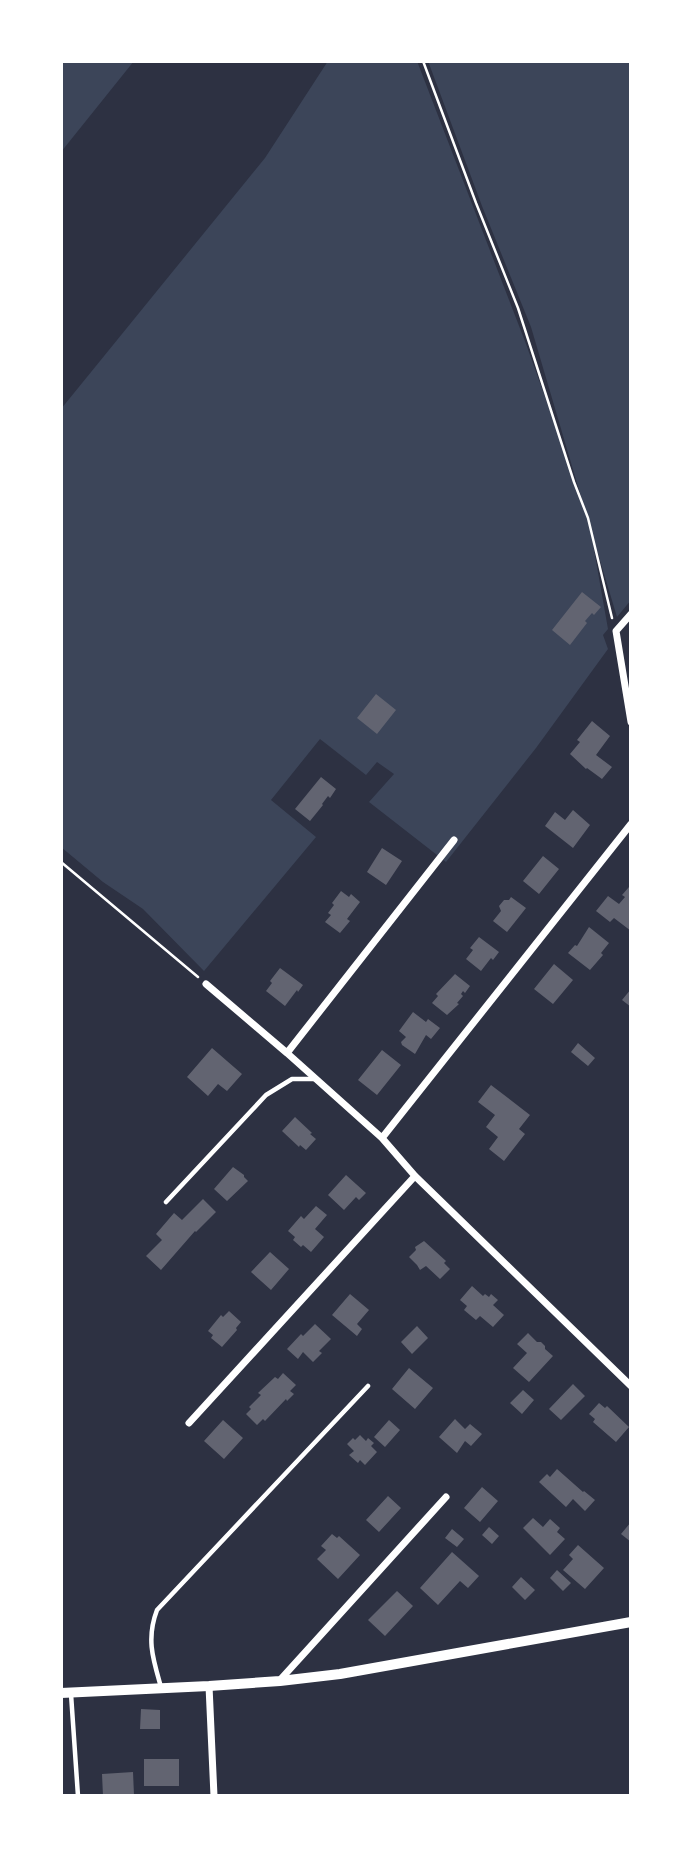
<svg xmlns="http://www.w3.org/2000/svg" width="692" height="1857" font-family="'Roboto Condensed',sans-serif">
<rect width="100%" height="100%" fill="#2d3142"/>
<path fill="#3c4559" d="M61 61H134L61 152Z
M328 61H417L526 344 582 500 531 327 482 206 428 61H631V600L617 617 590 527 608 629 603 635 608 649 536 748 446 862 369 802 394 774 377 762 366 775 320 739 271 800 316 837 204 971 143 909 103 882 61 847V409L265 158Z"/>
<path fill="#626471" d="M582 592 601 607 594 615 592 613 585 621 587 623 570 645 552 630Z
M376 694 396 710 377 734 357 718Z
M592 721 610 736 596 755 612 767 602 779 587 768 586 769 570 754 580 742 577 740Z
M321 777 336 789 330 798 328 796 322 804 323 805 310 821 295 809Z
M573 810 590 825 573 848 545 826 555 812 565 820Z
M382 848 402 861 386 885 367 872Z
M543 856 559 869 539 894 523 881Z
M629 887 631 888V931L614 918 610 922 596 911 608 896 619 904 625 897 622 895Z
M341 891 349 897 351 894 360 902 347 919 350 921 340 933 325 922 331 915 328 913 334 905 332 903Z
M511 897 526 908 507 932 493 921 501 911 499 906 504 900H509Z
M589 927 609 943 601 953 603 955 590 970 568 953 575 945 577 946Z
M479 937 499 952 493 960 491 958 481 971 466 959 473 950 470 948Z
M554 964 573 980 553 1004 534 989Z
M280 968 303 985 298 992 297 990 285 1006 266 991 272 983 270 981Z
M455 974 470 986 465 993 463 991 461 994 463 996 457 1003 459 1004 447 1015 432 1003 438 996 436 994Z
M631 989V1007L622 1000Z
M413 1012 426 1022 428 1019 440 1028 431 1039 426 1035 415 1054 402 1045 401 1042 406 1037 399 1031Z
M578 1043 595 1058 588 1066 571 1052Z
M212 1048 242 1074 227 1091 218 1084 208 1096 187 1077Z
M382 1050 401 1065 377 1095 358 1080Z
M491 1085 530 1115 519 1129 525 1134 504 1161 489 1149 498 1137 486 1127 495 1115 478 1102Z
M295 1117 312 1133 310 1134 316 1139 306 1150 300 1145 299 1147 282 1131Z
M233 1167 244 1175V1177L248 1181 227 1201 214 1189Z
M346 1175 366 1193 359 1200 356 1197 344 1210 328 1195Z
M203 1199 216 1212 196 1232 195 1231 161 1270 146 1256 162 1240 156 1234 174 1213 182 1220Z
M316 1206 327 1215 315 1229 324 1237 311 1252 303 1245 301 1247 293 1240 295 1237 288 1231 301 1216 304 1219Z
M424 1241 446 1261 444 1263 450 1269 440 1279 426 1266 420 1270 417 1265 409 1257 416 1250 415 1247Z
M270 1252 289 1269 271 1290 251 1272Z
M472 1286 483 1296 485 1294 489 1297 491 1294 498 1300 493 1305 504 1315 493 1327 480 1316 476 1320 464 1310 467 1306 460 1300Z
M350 1294 369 1310 357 1324 362 1329 357 1336 332 1315Z
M229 1311 241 1322 236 1328 237 1330 222 1347 211 1338 213 1335 208 1331 221 1315 223 1317Z
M315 1324 331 1339 319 1351 322 1353 313 1362 303 1352 298 1359 287 1349 301 1334 303 1336Z
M417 1326 428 1338 412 1354 401 1342Z
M528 1333 537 1342H541L545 1346V1349L553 1356 529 1382 513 1368 527 1353 517 1344Z
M409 1368 433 1388 415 1409 392 1389Z
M283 1373 296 1385 290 1391 294 1394 287 1401 286 1399 265 1421 263 1419 257 1425 246 1414 251 1409 249 1407 261 1395 258 1393 275 1377 278 1379Z
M573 1384 585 1396 561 1420 549 1409Z
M523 1390 534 1400 522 1414 510 1403Z
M599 1403 605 1408 607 1406 629 1427 616 1442 593 1422 595 1419 589 1414Z
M455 1419 465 1429 470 1424 482 1434 471 1446 465 1441 457 1453 439 1437Z
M223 1420 243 1438 224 1459 204 1441Z
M389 1420 400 1430 385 1447 374 1437Z
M360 1435 366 1441 368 1438 374 1443 371 1446 377 1452 365 1465 360 1460 358 1463 349 1455 354 1451 347 1444 353 1438 355 1440Z
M557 1469 583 1492 584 1491 595 1500 585 1511 573 1499 566 1507 539 1482 547 1474 550 1477Z
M482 1487 498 1501 480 1522 464 1508Z
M388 1496 401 1508 379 1532 366 1520Z
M533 1518 543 1527 550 1519 560 1528 557 1532 565 1539 550 1555 523 1528Z
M631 1522V1542L621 1534Z
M489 1527 499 1536 492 1544 482 1535Z
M452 1529 464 1539 457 1547 445 1538Z
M332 1534 337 1538 339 1536 360 1555 338 1579 317 1559 326 1550 321 1546Z
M578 1545 604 1568 585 1589 563 1570 573 1559 569 1555Z
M452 1552 479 1576 468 1588 460 1581 438 1605 420 1588Z
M557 1570 571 1583 563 1591 550 1578Z
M521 1577 535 1590 525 1600 512 1587Z
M397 1591 413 1606 385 1636 368 1620Z
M141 1709 160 1710V1729H140Z
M144 1759H179V1786H144Z
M133 1772 134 1795 103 1796 102 1774Z"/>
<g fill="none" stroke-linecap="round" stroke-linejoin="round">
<path stroke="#fff" stroke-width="2.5" d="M423 61 476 203 518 308 574 482 588 518 612 618
M61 862 198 977"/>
<path stroke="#fff" stroke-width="4.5" d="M166 1202 266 1095 292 1079H315
M161 1687C153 1659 146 1639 157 1610L368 1386
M71 1694 78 1796"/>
<path stroke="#fff" stroke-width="7" d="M631 614 616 631 631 722
M206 984 287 1053 382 1138 415 1176 631 1386
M287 1053 454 840
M382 1138 631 824
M189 1423 415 1176
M280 1680 446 1497
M209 1686 214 1796"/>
<path stroke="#fff" stroke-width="10" d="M61 1693 209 1686 280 1681 340 1674 631 1622"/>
</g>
<rect width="692" height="1857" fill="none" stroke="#ffffff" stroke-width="126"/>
</svg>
